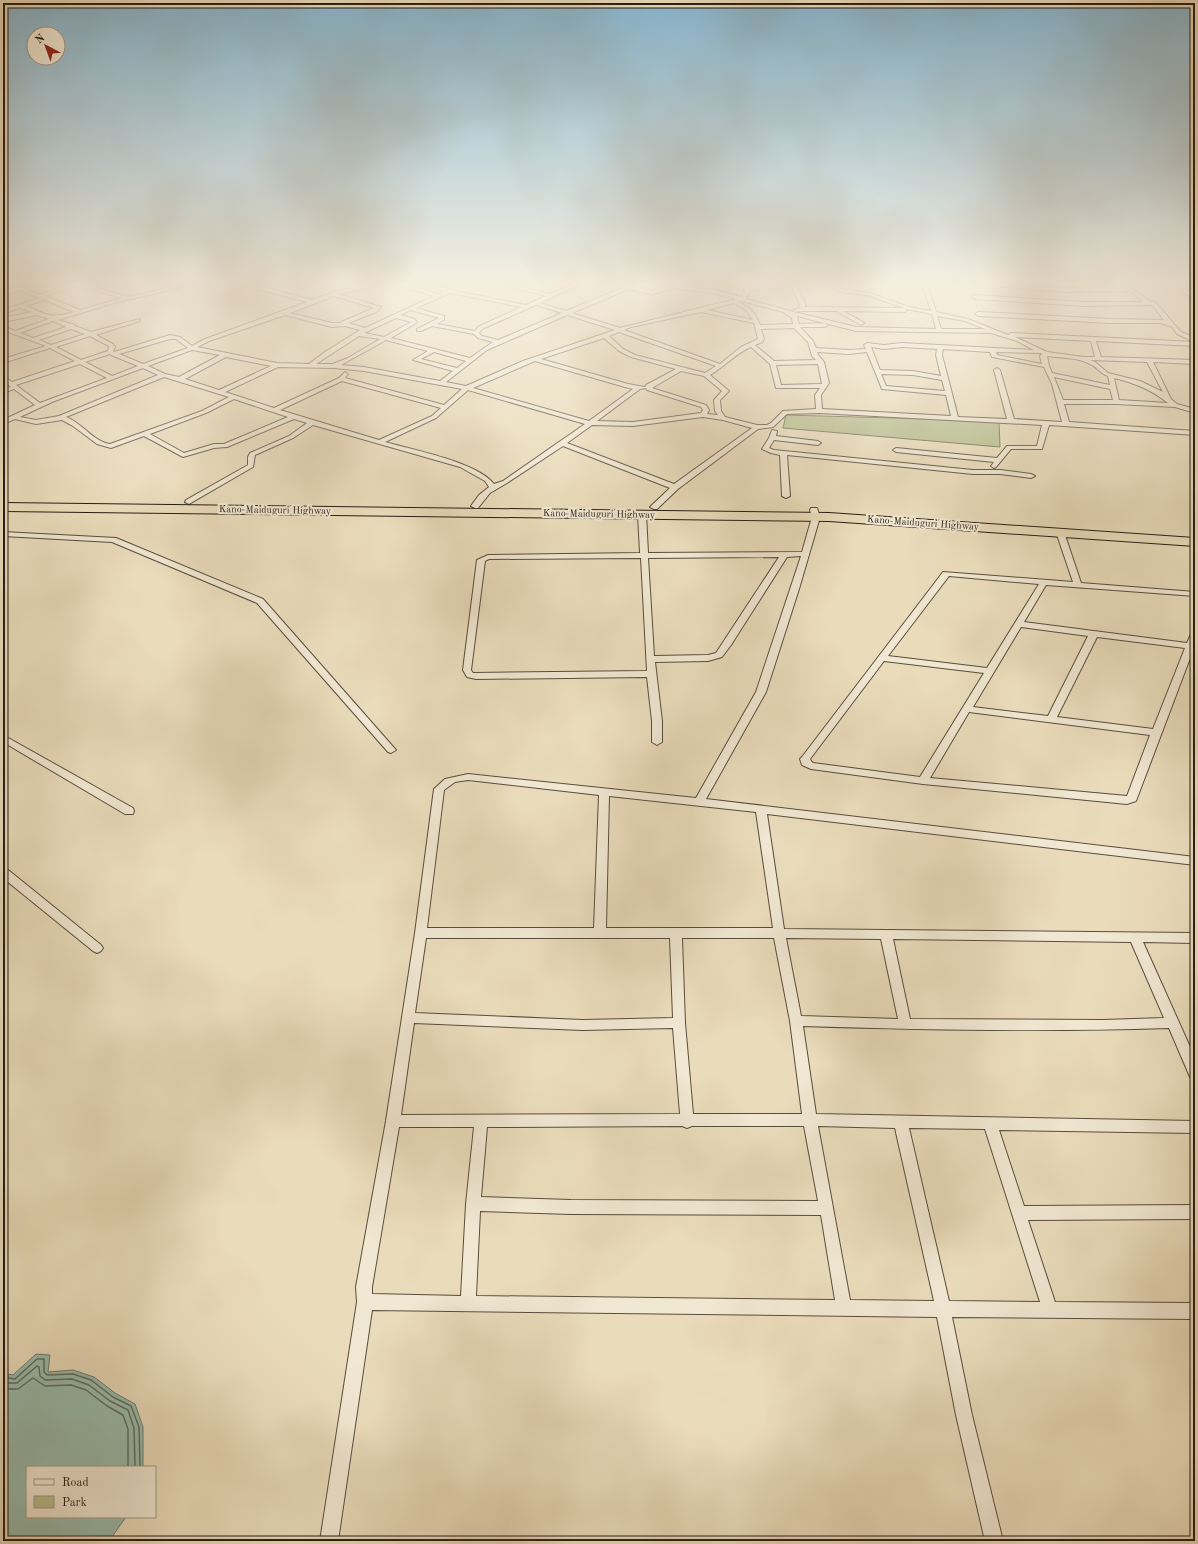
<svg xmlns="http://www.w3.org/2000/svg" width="1198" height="1544" font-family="'Old Standard TT',serif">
<rect width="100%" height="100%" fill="#eadcbb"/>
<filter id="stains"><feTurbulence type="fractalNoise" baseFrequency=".005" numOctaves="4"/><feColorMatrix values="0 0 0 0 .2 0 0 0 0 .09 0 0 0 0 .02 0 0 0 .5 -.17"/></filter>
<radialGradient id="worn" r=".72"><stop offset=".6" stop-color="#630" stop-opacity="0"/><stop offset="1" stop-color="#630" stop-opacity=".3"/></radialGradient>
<path fill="#b7c090" stroke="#706e52" d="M786 415 999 421 1000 447 783 428Z"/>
<path fill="#98bcad" stroke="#6c7c70" d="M36 1354 50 1355 48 1372 73 1370 94 1377 115 1393 135 1404 143 1427V1467H27V1517H126L109 1541H3V1373L13 1375Z"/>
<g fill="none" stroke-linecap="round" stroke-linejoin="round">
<path stroke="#606c60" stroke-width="1.5" d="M3 1377 15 1379 37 1359H44V1372L47 1375 73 1374 91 1380 113 1397 131 1406 139 1427 140 1467
M3 1383H17L37 1366 39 1367 40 1376 45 1380 72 1379 89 1385 110 1401 128 1410 134 1428 135 1467
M3 1389H18L33 1378 45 1386 71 1385 86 1390 107 1406 123 1415 128 1429V1467"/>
<defs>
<path id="street" d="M3 281 20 287 38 281H46L25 289 40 295 71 283 66 281H74L128 297 198 281H208L114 303 58 320 75 325V326L91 332 140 319V321L96 335 113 344 115 347 113 351 114 352 170 335 180 337 192 346 205 339 307 302 238 284 212 283 209 281H240L312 300 337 291 384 281H395L438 294 445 291 419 281H427L451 290 526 305 546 296 489 281H498L550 294 580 281H587L540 303 566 311 624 287 603 281H612L652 291 672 284 712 289 741 297 744 291 742 281H748L749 289 772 281H780L749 292 746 299 790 311 856 327 936 329 932 314 907 309 905 312 843 311 863 322 864 323 861 325 836 311H802L794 312V310L799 308 800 305 789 281H795L806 305 804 307 904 308 867 295 841 292 834 288 832 281H838L839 287 842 289 870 293 909 307 931 311 921 281H927L936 312 968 319 1008 335 1011 333 1195 342V346L1096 341 1101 357 1195 360V364L1153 362 1171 399 1177 404 1195 409V413L1175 407 1116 404H1064L1069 422 1195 431V435L1049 425 1042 449H1011L996 467 994 468 991 466 994 462 896 452 893 450 896 448 997 458 1007 446H1037L1042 425 819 413 787 414 773 427 758 429 678 489 657 509H654L650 507 670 488 563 446 507 483 490 493 478 508H475L471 506 479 495 489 487 485 481 460 467 313 425 293 438 255 455 253 467 189 504 185 502 186 500 248 465V457L250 453 289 436 307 423 294 419 227 447 214 448 183 457 144 436 111 448 97 444 73 426 62 420 36 424 15 419 3 424V420L35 405 14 389 3 393V389L11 387 3 381V376L12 382 75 361 50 348 3 363V359L46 346 3 330V326L15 331 49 319 37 315 3 322V318L32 312 20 308 3 314V310L40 298 20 290 3 296V292L15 288 3 284ZM390 283 434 296 365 328 348 323 376 312 381 307 339 294ZM76 285 122 298 80 310 45 296ZM672 288 712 293 736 299 620 328 572 313 629 289 652 295ZM450 293 521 307 478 327 475 331 437 324 444 320V316L416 308ZM334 296 374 308 339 323H332L290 313ZM45 300 74 312C50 319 48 315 26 306ZM742 301 783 312 792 318 793 324 760 325C756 313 750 307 738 302ZM734 303 746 310 753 320 707 310ZM536 305 562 313 498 340 482 336 479 333 482 329ZM411 310 439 318 417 329V331H421L432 326 474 334 478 338 493 342 470 358 391 338 416 323 417 322 414 319 400 315ZM701 312 754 323 758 339 741 347 720 364 624 330 631 327ZM285 315 332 327 345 326 360 330 325 352 309 364 277 363 197 347 209 341ZM567 315 615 330 523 361 466 386 446 382 487 350ZM797 316 856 331 991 333 1017 341 1034 350 902 343 884 345 867 343 864 345 866 349 849 350 816 348 813 341 800 327H825L828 325 825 323 799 324ZM937 316 965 321 985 329H941ZM396 318 411 322 384 337 364 333ZM53 321 66 327 33 338 20 333ZM794 328 808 342 812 356 816 360 774 361 755 345 762 342 764 339 761 329ZM71 329 85 334 51 345 39 340ZM619 332 716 366 705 373 635 355 623 349 609 336ZM90 336 109 346 108 351 81 360 56 347ZM359 336 380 339 348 358 333 364H316ZM1015 337 1091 341 1095 357H1083L1047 352ZM604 338 619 351 631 357 676 369 646 385 645 387 628 384 541 359ZM170 339H176L188 348 143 364 119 354ZM386 340 428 351 413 360 453 371 440 381 364 367 341 365ZM751 347 770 364 776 388H820L815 395 816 409 783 411 771 423 767 425H757L725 417 721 411 720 400 729 391 710 375C724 367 736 353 751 347ZM871 347 884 349 902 347 937 349 936 355 941 376 913 371 880 370ZM943 349 990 352 992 357 1044 367 1052 384 1062 422 1014 419 1000 370 997 368 994 370 1007 419 958 417 942 355ZM192 350 220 355 179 377 165 374 148 366ZM434 352 466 361 457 368 421 359ZM817 352 849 354 867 352 882 389 946 395 951 416 822 409 821 395 829 383 824 362 818 355ZM996 352 1040 353 1042 354 1040 356 1042 364 997 355ZM110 354 111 355 138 366 112 376 85 362ZM1047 356C1061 358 1077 357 1090 364 1097 367 1101 374 1108 376L1110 385 1052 373 1049 366ZM226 357 271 366 219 390 185 379ZM1090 360 1147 362 1163 392 1140 381 1108 373 1095 362ZM535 361 625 387 633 389 589 421 473 388ZM80 364 107 378 40 403 16 385ZM818 364 822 384 781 385 776 365ZM278 367 334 368 364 371 462 389 444 405 345 378 348 374 345 372 339 378 274 408 225 392ZM143 368 158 375 59 416 36 420 20 417 52 402ZM681 371 704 376 722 391 714 400 715 411 718 415 707 414 709 410 706 405 652 388ZM881 374 913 375 942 380 945 391 886 386ZM164 377 229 397 202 411 110 444C94 442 82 423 66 417ZM1054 377 1110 389 1113 400H1063ZM1114 378C1135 383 1152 390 1168 403L1119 400ZM342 381 441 408 432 416 379 440 280 410ZM646 388 647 390 701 407 703 410 701 413 633 422 597 421 640 389ZM468 390 585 424 503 481 494 484C477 462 413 450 385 442L436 418ZM234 399 288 417 224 444H214L184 453 150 434 206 413ZM703 417 723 420 752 428 674 484 567 443 592 425 633 426Z
M968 281 1065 288 1131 287 1149 301 1155 302 1181 332 1195 338V342L1177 334 1172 327 1161 323H1110L978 316 975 314 978 312 1110 319 1164 320 1152 305 1085 306 974 299 971 297 974 295 1085 302H1143L1130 291 1065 292 970 284Z
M1170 281H1176L1195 296V301Z
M772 430 777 431 776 436 818 441 821 443 818 445 774 440 769 448 774 450 973 470H1000L1031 474 1035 476 1031 478 1000 474H973L787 455 790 496 786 498 782 496 780 455 771 453 762 449 769 438Z
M811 508H817L820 517 799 589 766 692 706 799 1195 857V865L767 814 784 929 1195 933V943L1143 942 1195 1058V1079L1190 1077 1169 1028C1047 1032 925 1030 803 1026L816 1114 1195 1121V1133L999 1130 1024 1206 1195 1205V1219L1028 1220 1055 1302 1195 1303V1319L952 1317 972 1415 1003 1541H985L956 1415 937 1317 372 1310 338 1541H320L357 1302 356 1287 386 1121 415 933 434 789 445 779 468 774 696 798 756 692 801 556 787 557 731 645 722 657 708 661 655 662 662 721V742L657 745 652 742V721L647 677 476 679 467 677 463 670 477 560 488 555 640 553 638 514 642 512 646 514 648 553 802 552 812 517 810 510ZM779 557 716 653 708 655 654 656 648 558ZM641 558 647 671 473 673 471 670 485 561 489 559ZM468 780 599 795 594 928H427L444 790 455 782ZM609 796 756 812 773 928H606ZM426 938H670L673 1018 583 1020 415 1013ZM682 938H774L790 1021 802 1114H693L685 1023ZM786 938 881 939 898 1019 801 1016ZM893 939 1131 942 1164 1018 1103 1020 910 1019ZM414 1023 583 1030 673 1028 680 1114 401 1115ZM682 1126 687 1128 692 1126H804L818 1201 571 1200 481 1197 487 1127ZM818 1126 895 1128 934 1301 850 1300ZM399 1127H474L466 1204 461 1296 372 1294V1287ZM909 1128 985 1129 1040 1302 949 1301ZM480 1211 571 1214 821 1215 835 1300 476 1296Z
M1057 530H1063L1064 532 1081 583 1195 592V596L1046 585 1024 622 1187 643 1191 634 1195 631V645L1136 801 1127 804 923 784 811 769 802 765 800 759 802 757 943 572 1073 582 1056 532ZM949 576 1039 584 987 668 888 656ZM1021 627 1088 636 1048 716 973 707ZM1097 637 1185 648 1153 729 1057 717ZM884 661 984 673 920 777 813 763 811 761 810 759ZM969 712 1150 735 1127 796 930 778Z
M3 532 116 538 263 599 396 750 391 753 388 752 257 603 112 542 3 536Z
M3 735 133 808 134 811 133 814H125L3 742Z
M3 868 7 869 101 945 103 948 101 951 97 953 93 951 3 878Z"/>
<path id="highway" d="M3 503 829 513 1195 538V546L829 521 3 511Z"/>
</defs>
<use href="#street" stroke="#594d3e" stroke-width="2"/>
<use href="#highway" stroke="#291d14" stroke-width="2"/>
<use href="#street" fill="#f1e8d3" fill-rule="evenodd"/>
<use href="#highway" fill="#eadcbb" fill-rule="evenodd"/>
</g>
<linearGradient id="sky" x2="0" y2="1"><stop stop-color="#88b7d0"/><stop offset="0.57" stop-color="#f6efe0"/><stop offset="1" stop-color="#f6efe0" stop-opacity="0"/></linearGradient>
<rect width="1198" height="497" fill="url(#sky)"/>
<g text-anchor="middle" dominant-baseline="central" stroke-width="4" stroke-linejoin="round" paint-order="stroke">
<g font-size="10" fill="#291d14" stroke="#f1e8d3">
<text transform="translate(275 510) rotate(1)">Kano-Maiduguri Highway</text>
<text transform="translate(599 514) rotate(1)">Kano-Maiduguri Highway</text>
<text transform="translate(923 523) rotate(4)">Kano-Maiduguri Highway</text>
</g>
</g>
<rect width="1198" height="1544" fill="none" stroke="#eadcbb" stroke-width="16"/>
<rect x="4" y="4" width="1190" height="1536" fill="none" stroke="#291d14" stroke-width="2"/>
<rect x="8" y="8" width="1182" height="1528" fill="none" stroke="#291d14"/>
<rect x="26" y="1466" width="130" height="52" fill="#f1e8d3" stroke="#a19787"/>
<rect x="34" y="1479" width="20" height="6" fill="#f1e8d3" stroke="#a19787"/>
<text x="62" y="1486" font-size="12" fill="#291d14">Road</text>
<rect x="34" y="1496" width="20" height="12" fill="#b7c090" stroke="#a19787"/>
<text x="62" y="1506" font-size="12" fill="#291d14">Park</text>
<g transform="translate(46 46) rotate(319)"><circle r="19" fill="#f1e8d3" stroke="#a19787"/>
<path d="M0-3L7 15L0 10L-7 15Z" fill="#8f2418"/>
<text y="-6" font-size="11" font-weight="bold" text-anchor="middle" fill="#291d14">N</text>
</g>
<rect width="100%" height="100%" filter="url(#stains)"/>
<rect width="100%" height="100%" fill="url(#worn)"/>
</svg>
